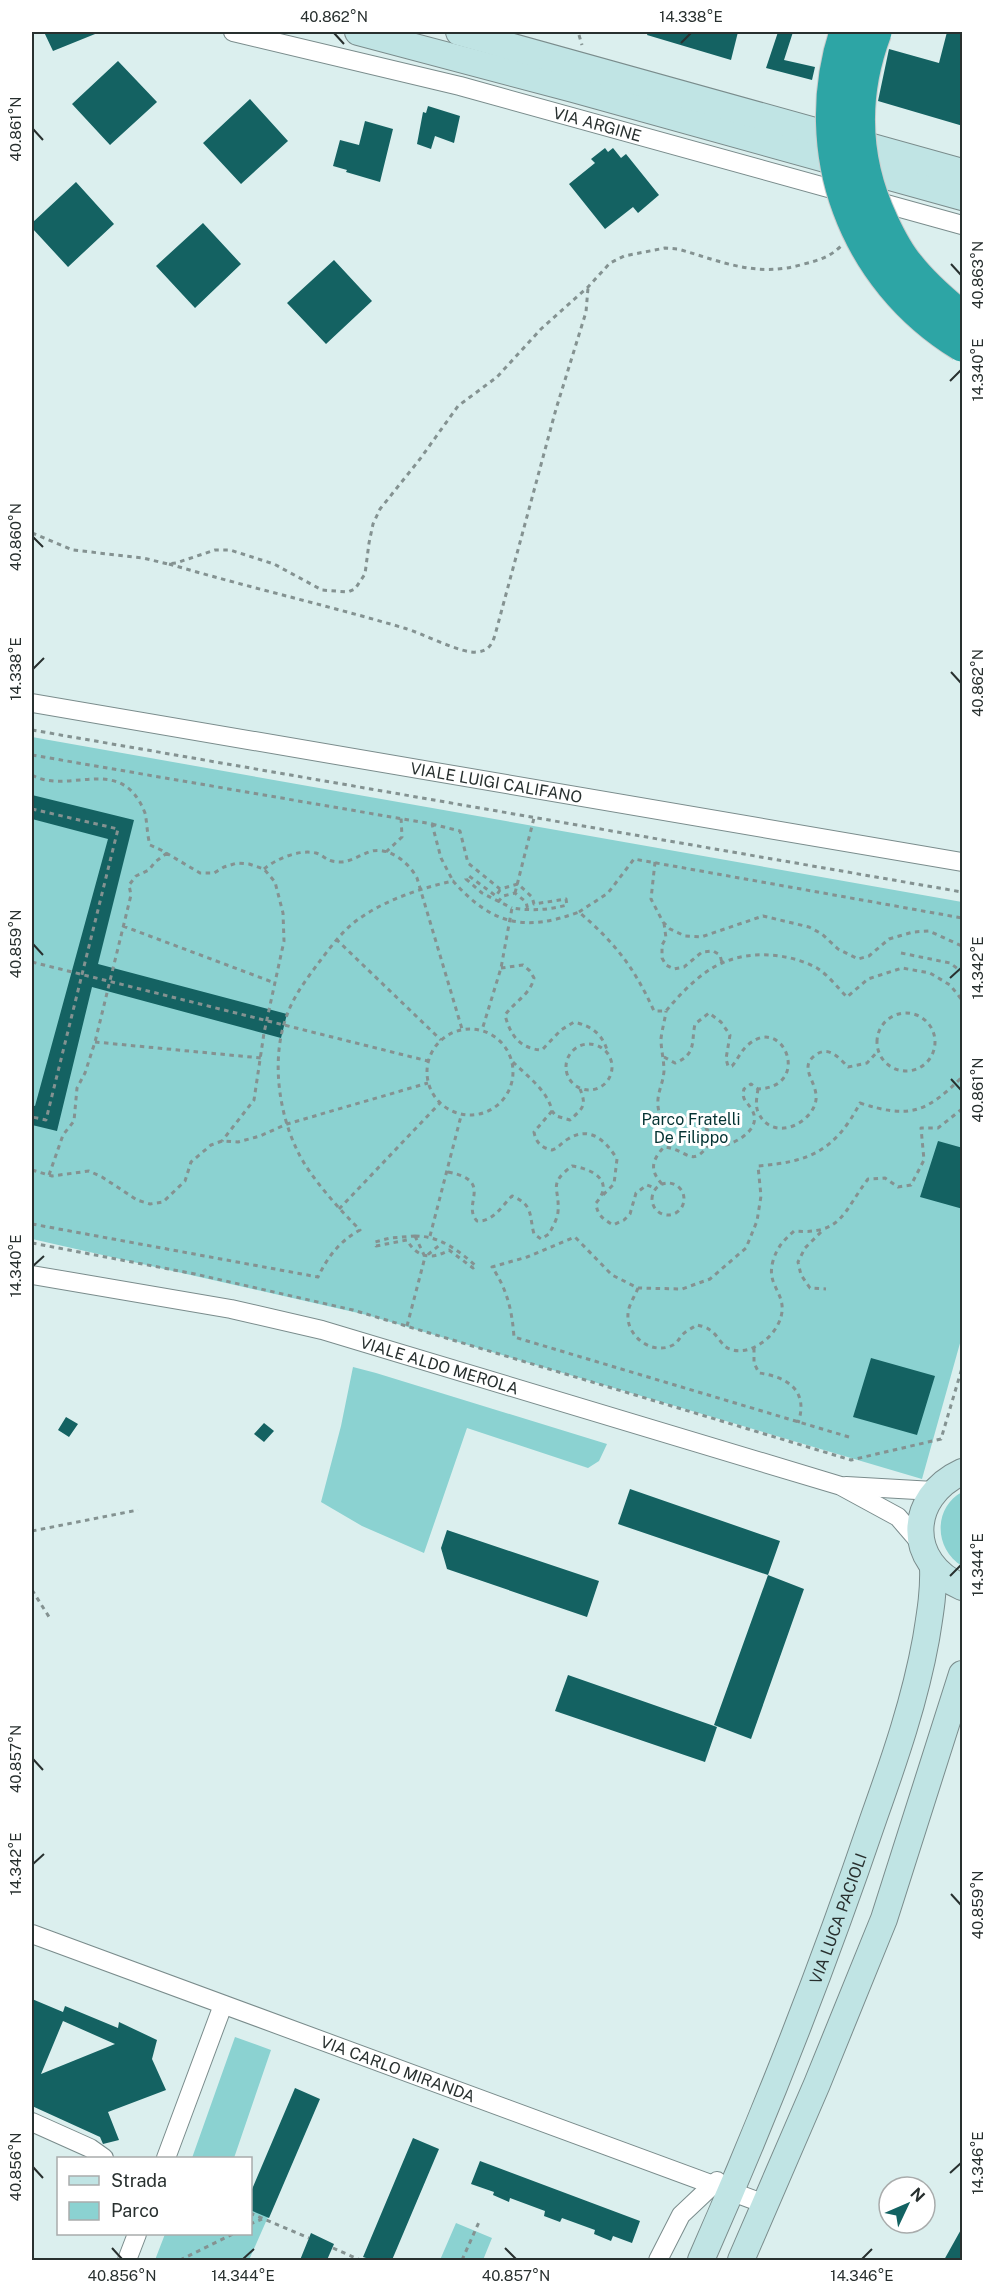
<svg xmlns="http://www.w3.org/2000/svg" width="994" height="2292" font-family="'Public Sans',sans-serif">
<rect width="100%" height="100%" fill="#dbefee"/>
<path fill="#8bd2d1" d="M32 737 962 902V1336L922 1479 367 1315 32 1239Z
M353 1367 376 1373 607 1444 599 1461 588 1468 467 1428 424 1553 362 1526 321 1502 341 1426Z
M962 1492V1566C934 1549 933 1508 962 1492Z
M235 2037 271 2050 234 2158H192Z
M251 2209 268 2217 249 2260H155L165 2234H250Z
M456 2223 492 2238 483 2260H440Z"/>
<path fill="#146262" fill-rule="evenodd" d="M44 32H100L53 51Z
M648 32H738L731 60 647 35Z
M778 32H793L784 60 815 67 812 80 766 68Z
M947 32H963V126L878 101 889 49 939 63Z
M118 61 157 102 110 145 72 104Z
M250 99 288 141 241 184 203 143Z
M428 106 460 116 454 143 435 136 431 149 417 144 423 112 426 113Z
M365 121 393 129 380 182 346 172 347 170 333 166 340 140 359 145Z
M605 148 608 152 613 148 621 158 626 154 659 195 638 213 633 207 605 229 569 184 595 163 591 159Z
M76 182 114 224 68 267 32 228V223Z
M203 223 241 264 195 308 156 266Z
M334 260 372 301 326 344 287 303Z
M32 795 134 820 98 964 287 1014 281 1038 92 987 57 1131 32 1125V1105L35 1106 108 839 32 819Z
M938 1141 963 1148V1209L920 1197Z
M871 1358 935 1376 917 1435 853 1417Z
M66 1417 78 1424 69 1437 58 1430Z
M264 1423 274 1431 264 1442 254 1434Z
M630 1489 780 1541 768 1575 618 1524Z
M447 1530 599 1581 587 1617 447 1569 441 1548Z
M768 1575 804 1589 751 1739 714 1725Z
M568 1675 717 1727 705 1762 555 1711Z
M32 1999 63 2012 65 2006 118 2028 119 2022 157 2040 152 2059 166 2090 108 2112 119 2140 103 2144 100 2137 32 2106ZM63 2021 115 2044 41 2074Z
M295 2088 320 2099 269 2218 250 2210V2194Z
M413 2138 439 2149 392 2260H372L363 2257Z
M480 2161 640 2221 632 2243 613 2236 611 2241 594 2234 595 2230 562 2218 560 2222 544 2216 545 2211 510 2198 509 2202 493 2195 494 2192 471 2184Z
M963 2226V2260H944Z
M311 2233 334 2244 327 2260H300Z"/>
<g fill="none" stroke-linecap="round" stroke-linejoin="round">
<defs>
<g id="street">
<path id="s1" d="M233 32 460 86 962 225"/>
<path id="s2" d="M32 703 962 862"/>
<path id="s3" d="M32 1275 231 1309 322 1330 841 1486 898 1517 922 1545"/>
<path d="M846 1486 934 1491"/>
<path id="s4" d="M32 1934 765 2204"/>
<path d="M32 2122 90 2148 104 2158"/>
<path d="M166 2158 223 2005"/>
<path d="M127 2260 137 2234"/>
<path d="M658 2260 681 2215 717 2181"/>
</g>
<g id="secondary">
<path d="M358 32 573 89 962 197"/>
<path d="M459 32 962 172"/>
<path d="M962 1472C907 1497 906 1563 962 1587"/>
<path id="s5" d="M701 2260C765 2115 823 1967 874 1817 895 1758 915 1700 926 1639 930 1614 934 1592 933 1567"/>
<path d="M741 2260 817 2084 884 1919 962 1674"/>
</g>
</defs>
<use href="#street" stroke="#7a8c8c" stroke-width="20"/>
<use href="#secondary" stroke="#7a8c8c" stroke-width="28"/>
<path stroke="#849291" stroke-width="3" stroke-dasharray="4.5 4.5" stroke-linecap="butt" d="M579 35 582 45
M32 533 73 550 143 558 168 564 176 563 215 550H230L274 564 322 590 348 592 355 589 365 574 369 543 373 524 380 509 420 459 458 406 497 377 541 329 588 287 610 263 624 256 665 248 678 249C723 262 757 278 804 264 819 260 830 257 841 246
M169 564C247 587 326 605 404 628 422 633 461 654 477 652 488 651 492 645 495 635L556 409 586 312 588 288
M32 730 962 892
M32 755 432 824 441 858 453 881
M32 775C69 796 121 752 145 813 147 821 147 835 150 845L161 850 200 873H214L224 867 237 863 249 864 264 869 275 882 283 913 284 941 264 1033 254 1100 222 1141
M32 809 118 829 46 1120 32 1117
M432 824 460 831 468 863 500 889 518 884 532 897 534 904 566 899 567 905C548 910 532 911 512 908L501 968 482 1030
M386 852 402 837 401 817
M655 862 651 899 663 922 670 929 685 936 701 937 763 916 809 927 822 934 838 949 858 959 869 956 889 939 913 932 929 931 962 946
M264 869C276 859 299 849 316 853 326 856 325 862 341 862 353 861 361 854 372 851 390 847 409 863 417 878L462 1029
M500 890 496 896 469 876 466 879 482 893 512 908
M515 893 534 818
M498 902 503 896 515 893 526 902 528 910
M579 912 608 893 634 859 962 918
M664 923 666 938 662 945V958L666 965 674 969 684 967 702 952 713 951 720 955 722 963
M123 926 275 983
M336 939 441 1040
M901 953 950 963 962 972
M32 962 428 1061
M501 968 523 965 530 971 534 978C530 995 515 1001 505 1015 510 1035 520 1049 542 1050L561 1030 574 1022C592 1026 604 1035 608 1054
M877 1042a29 29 0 1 1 58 0a29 29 0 1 1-58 0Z
M427 1072a43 43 0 1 1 86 0a43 43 0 1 1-86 0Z
M95 1042 261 1058
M566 1067a23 23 0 1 1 46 0a23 23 0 1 1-46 0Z
M664 1057 675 1063C697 1054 691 1042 695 1024L709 1013 721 1022 730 1035 726 1059 728 1066H732C738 1059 742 1049 749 1044 784 1015 812 1087 758 1089L751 1084 744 1089C741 1100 747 1101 752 1110 762 1127 740 1141 726 1145L714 1139 707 1129
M513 1062C527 1076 548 1091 552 1111L556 1116 570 1120C583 1108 587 1106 580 1089
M758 1089C757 1096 755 1105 758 1112 769 1137 798 1130 811 1112 829 1087 792 1070 817 1054 830 1046 840 1059 848 1067L867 1063 878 1051
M552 1111 534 1132C536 1143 542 1148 552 1150 559 1148 562 1142 568 1139 590 1125 606 1141 617 1159L614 1184 602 1196
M32 1170 52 1176 89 1171 102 1177 137 1200 150 1204 163 1202 185 1181 191 1162 211 1145 222 1141 238 1142 260 1136 287 1124 428 1083
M448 1172C495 1181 461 1204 477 1221 493 1222 501 1207 512 1196 534 1205 529 1216 534 1234L541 1239 549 1234C552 1228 557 1220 558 1212 560 1187 547 1185 572 1166 593 1169 615 1181 596 1203 597 1215 603 1219 613 1225L624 1220 630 1214 636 1193 647 1185 655 1188
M49 1175 63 1135 74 1121 77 1088 85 1073 95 1042 131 895 129 885 136 876 149 870 155 862 167 853
M652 1199a16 16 0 1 1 32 0a16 16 0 1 1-32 0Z
M662 1184C649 1170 652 1160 664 1147 688 1149 692 1171 711 1141 707 1129 704 1120 692 1116 674 1126 656 1125 658 1099 659 1089 663 1083 664 1071 664 1060 661 1050 661 1039 662 1029 665 1020 666 1011
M339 1209 439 1104
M32 1224 318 1277C328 1256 340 1241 360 1230 340 1210 310 1177 298 1152 278 1112 271 1057 287 1015 294 995 308 977 320 961 332 945 344 929 360 918 388 899 421 888 453 881 492 925 525 932 579 912 615 943 634 967 654 1011H666C681 993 701 972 722 963 751 950 789 953 817 968 828 975 838 988 847 997L868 979 902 968 930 973 950 985 962 1000
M821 1232 805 1248 798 1262 801 1275 810 1288 826 1289
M415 1236C440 1236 458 1250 476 1266L473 1268 449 1250C432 1260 417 1258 407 1240L376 1246 375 1242 390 1238Z
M415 1236 425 1257 442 1243
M430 1236 461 1116
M32 1243 195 1274 353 1310 851 1460 941 1439 962 1368
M638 1288C635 1296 628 1306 628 1314 626 1336 652 1356 673 1345 677 1343 679 1339 682 1335 686 1331 692 1328 697 1325 701 1326 707 1327 710 1330 718 1335 722 1347 730 1349 753 1358 785 1330 782 1305 780 1289 767 1282 773 1261 777 1247 784 1240 794 1231 842 1235 843 1212 868 1179L885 1178 898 1187 911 1185 924 1160 921 1128H938L962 1109
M407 1326 425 1257
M754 1348V1363L759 1373C788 1377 809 1391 798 1423
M849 1437 514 1337C512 1310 507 1289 492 1267L527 1257 575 1237 612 1275 638 1288 682 1289 710 1279 746 1248 757 1221 761 1196 758 1166C809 1162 835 1151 860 1103 909 1119 926 1113 962 1077
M32 1531 138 1510
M32 1590 51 1620
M250 2213 309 2238
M250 2224 262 2219
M333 2248 360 2260
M180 2260 233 2234
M462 2260 479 2222"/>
<use href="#street" stroke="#fff" stroke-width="18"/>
<use href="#secondary" stroke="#c0e4e4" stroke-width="26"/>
<defs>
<path id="highway-bridge" d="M846 32C807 151 854 279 962 345
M875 32C851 96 853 160 882 222 889 237 897 253 908 266 922 284 939 299 957 314"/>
</defs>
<use href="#highway-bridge" stroke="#cbcdcd" stroke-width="35" stroke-linecap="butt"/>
<use href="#highway-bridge" stroke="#2da5a5" stroke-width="33"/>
</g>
<path fill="none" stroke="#28302f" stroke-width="2" d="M334 33 344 44M681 43 691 33M33 129 43 140M951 264 961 275M950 381 961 370M33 537 43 547M33 669 44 658M951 672 961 683M33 944 43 955M950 978 961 968M951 1079 961 1090M33 1266 44 1256M950 1576 961 1565M33 1759 43 1770M33 1864 44 1854M951 1894 961 1905M33 2167 43 2178M950 2173 961 2163M112 2248 122 2259M505 2248 516 2259M243 2259 254 2249M862 2259 872 2249"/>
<g text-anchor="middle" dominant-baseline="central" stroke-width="6" stroke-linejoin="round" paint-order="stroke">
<g font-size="16" fill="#28302f" stroke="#fff">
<text stroke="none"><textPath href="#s1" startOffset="376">VIA ARGINE</textPath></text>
<text stroke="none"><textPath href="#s2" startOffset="471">VIALE LUIGI CALIFANO</textPath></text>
<text stroke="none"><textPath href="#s3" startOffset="418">VIALE ALDO MEROLA</textPath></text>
<text stroke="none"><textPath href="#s5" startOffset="368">VIA LUCA PACIOLI</textPath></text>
<text stroke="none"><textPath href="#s4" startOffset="390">VIA CARLO MIRANDA</textPath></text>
</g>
<g font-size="16" fill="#043333" stroke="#fff">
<text x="691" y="1119">Parco Fratelli<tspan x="691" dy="18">De Filippo</tspan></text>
</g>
</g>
<rect width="994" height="2292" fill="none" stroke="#ffffff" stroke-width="66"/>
<rect x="57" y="2157" width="195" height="78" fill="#ffffff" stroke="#a9acac" stroke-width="1.5"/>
<rect x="69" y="2176" width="30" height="9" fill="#c0e4e4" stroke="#a9acac" stroke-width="1.5"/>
<text x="111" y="2187" font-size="18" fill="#28302f">Strada</text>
<rect x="69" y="2202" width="30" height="18" fill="#8bd2d1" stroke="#a9acac" stroke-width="1.5"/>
<text x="111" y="2217" font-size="18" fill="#28302f">Parco</text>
<g transform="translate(907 2205) rotate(46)"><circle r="28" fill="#ffffff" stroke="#a9acac" stroke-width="1.5"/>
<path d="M0-4.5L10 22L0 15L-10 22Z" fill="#126262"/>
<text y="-9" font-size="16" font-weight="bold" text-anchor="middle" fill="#28302f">N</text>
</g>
<rect x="33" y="33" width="928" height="2226" fill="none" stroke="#28302f" stroke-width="2"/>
<g font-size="15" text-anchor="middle" fill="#28302f">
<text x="334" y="22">40.862°N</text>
<text x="691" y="22">14.338°E</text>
<text transform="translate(16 129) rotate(-90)" y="5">40.861°N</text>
<text transform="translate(978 275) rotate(-90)" y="5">40.863°N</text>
<text transform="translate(978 370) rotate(-90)" y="5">14.340°E</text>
<text transform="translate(16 537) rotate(-90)" y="5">40.860°N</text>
<text transform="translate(16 669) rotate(-90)" y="5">14.338°E</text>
<text transform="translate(978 683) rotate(-90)" y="5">40.862°N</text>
<text transform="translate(16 944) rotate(-90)" y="5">40.859°N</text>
<text transform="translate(978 968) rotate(-90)" y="5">14.342°E</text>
<text transform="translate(978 1090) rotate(-90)" y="5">40.861°N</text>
<text transform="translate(16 1266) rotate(-90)" y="5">14.340°E</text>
<text transform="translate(978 1565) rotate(-90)" y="5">14.344°E</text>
<text transform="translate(16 1759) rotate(-90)" y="5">40.857°N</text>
<text transform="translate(16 1864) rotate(-90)" y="5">14.342°E</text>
<text transform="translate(978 1905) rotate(-90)" y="5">40.859°N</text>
<text transform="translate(978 2163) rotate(-90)" y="5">14.346°E</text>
<text transform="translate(16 2167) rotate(-90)" y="5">40.856°N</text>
<text x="122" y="2281">40.856°N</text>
<text x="243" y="2281">14.344°E</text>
<text x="516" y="2281">40.857°N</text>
<text x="862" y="2281">14.346°E</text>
</g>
</svg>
